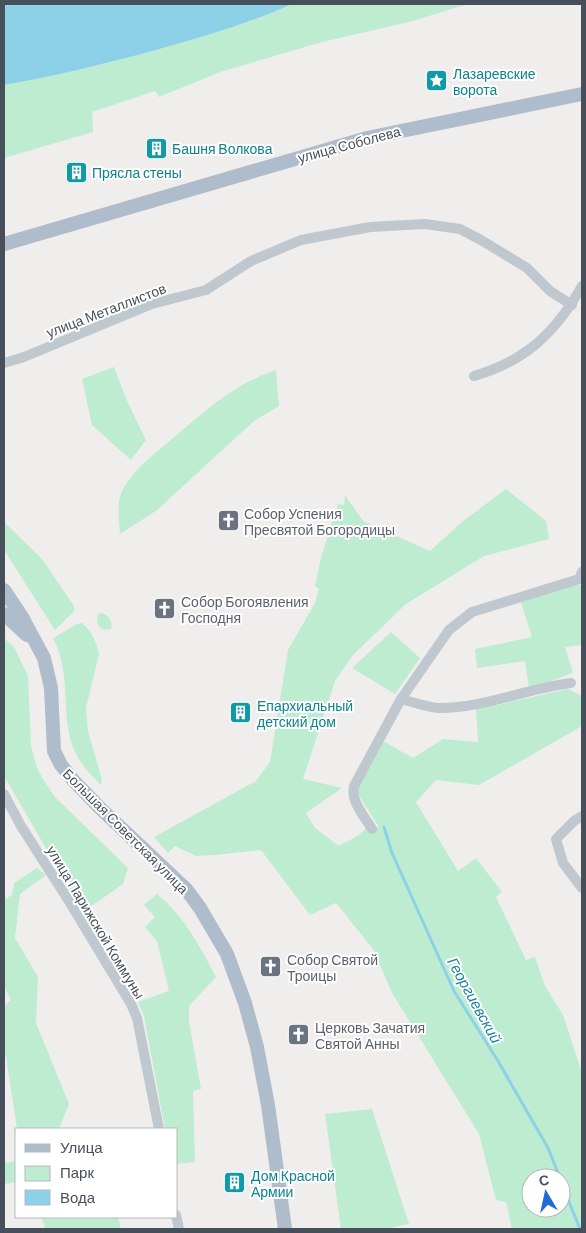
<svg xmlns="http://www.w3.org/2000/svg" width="586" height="1233" font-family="Barlow,sans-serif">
<rect width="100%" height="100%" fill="#f0eded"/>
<path fill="#bdecd1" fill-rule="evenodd" d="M292 4H468L409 22 322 42 220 72 159 97 155 91 92 112 93 132 4 158V85C55 76 105 64 156 50 202 37 248 24 292 4Z
M114 367 128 403 146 440 131 460 92 425 82 379Z
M276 370 279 406 254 421 156 511 120 534C119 520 116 502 123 489 135 468 153 455 171 440 205 411 232 385 276 370Z
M506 489 546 521 549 539 484 556 406 604 353 655 335 681 303 779 342 788 306 813 315 828 339 846 359 835 366 828 379 827 356 791 383 741 413 758 443 739 478 742 476 708 493 706 568 689 582 696V726L479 785 436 780 416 802 458 871 476 858 502 892 496 897 526 960 535 957 545 986 563 1015 582 1073V1229H512L506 1202 496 1200 479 1134 392 993 373 949 336 903 310 915 261 850 215 855 196 856 175 846 168 853 154 837 256 781 270 762 288 650 315 603 319 589 315 586 321 558 338 504 344 505 345 495 363 521 430 551 463 521ZM531 1178H561V1208H531Z
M4 522 42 559 74 606V611L55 630 4 550Z
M580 583 582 592V645L565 647 573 673 529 689 525 661 477 668 475 649 532 637 520 600Z
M101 613C109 615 113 621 111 629 100 632 95 625 98 614Z
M82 623C91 630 97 643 99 654L86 708 88 731 102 780 101 785C91 775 81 765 75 752 59 717 73 676 53 638L77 624Z
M391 632 420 658 395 694 352 668Z
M4 638 14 647 28 676 31 746 37 768 44 781 55 797 128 868 123 884 83 912 4 776Z
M37 868 46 875 20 894 15 938 38 977 36 1023 69 1104 59 1129H17L6 1056H4V1006L11 1000 4 986V900L12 895 14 883Z
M157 894C184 916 200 946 216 977L189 1006V1021L201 1089 193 1091 195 1162 176 1164V1129H165L144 1016 138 1002 169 991 157 941 145 927 155 917 144 905Z
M372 1109 409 1224 384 1229H341L325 1114Z
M16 1161V1182L4 1184V1163Z
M41 1217H118L121 1229H46Z"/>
<path fill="#8cd1e7" d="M4 4H292C248 24 202 37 156 50 105 64 55 76 4 85Z"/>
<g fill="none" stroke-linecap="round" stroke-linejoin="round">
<path stroke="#8cd1e7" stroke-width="3" d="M384 827 392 853 454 991 498 1061 548 1148 560 1178
M561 1182 580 1229"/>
<path stroke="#bfc7cf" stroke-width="10" d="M4 363 24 357 152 304 206 290 251 261 301 240 370 227 425 224 460 229 481 240 527 268 550 291 572 305
M474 376C526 361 556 332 582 286
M401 699C413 702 426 707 438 708 481 709 528 688 571 683
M4 794 21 826 67 898 131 1004 137 1018 159 1129
M582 816 574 821 556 839 563 863 582 888
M372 829C365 817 350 801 354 786L401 699 449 630 472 612 579 579 582 572
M176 1215 179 1229"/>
<path stroke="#aebccb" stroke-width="14" d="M4 244 367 138 582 94
M4 590 22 617 44 658 51 688 54 751 61 765 73 780 101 809 186 889 200 908 227 954 245 1003 257 1047 268 1105 285 1229
M4 614 27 635"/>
</g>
<defs>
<symbol id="sight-square" viewBox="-11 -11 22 22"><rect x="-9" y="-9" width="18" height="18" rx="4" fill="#0f9aa8" stroke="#fff"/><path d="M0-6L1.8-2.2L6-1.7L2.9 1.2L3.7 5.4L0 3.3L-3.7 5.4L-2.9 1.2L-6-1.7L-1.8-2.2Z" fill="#fff"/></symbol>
<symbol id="building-square" viewBox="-11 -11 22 22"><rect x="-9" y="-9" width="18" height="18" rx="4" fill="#0f9aa8" stroke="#fff"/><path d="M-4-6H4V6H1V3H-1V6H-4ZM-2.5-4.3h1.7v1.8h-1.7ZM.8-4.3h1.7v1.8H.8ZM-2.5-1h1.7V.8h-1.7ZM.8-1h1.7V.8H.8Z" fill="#fff"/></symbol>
<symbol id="church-square" viewBox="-11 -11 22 22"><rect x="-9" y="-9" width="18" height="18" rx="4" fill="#6b7280" stroke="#fff"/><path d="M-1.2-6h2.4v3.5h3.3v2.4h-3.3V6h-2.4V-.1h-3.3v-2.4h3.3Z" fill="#fff"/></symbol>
</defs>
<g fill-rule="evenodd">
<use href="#sight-square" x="424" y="68" width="25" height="25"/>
<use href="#building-square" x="144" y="136" width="25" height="25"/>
<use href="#building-square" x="64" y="160" width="25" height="25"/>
<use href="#church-square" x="216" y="508" width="25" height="25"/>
<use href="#church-square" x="152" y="596" width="25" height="25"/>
<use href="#building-square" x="228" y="700" width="25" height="25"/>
<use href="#church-square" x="258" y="954" width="25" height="25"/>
<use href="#church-square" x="286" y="1022" width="25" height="25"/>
<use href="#building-square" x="222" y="1170" width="25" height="25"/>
</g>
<g text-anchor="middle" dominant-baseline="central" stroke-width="4" stroke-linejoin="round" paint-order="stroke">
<g font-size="14" fill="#0d838f" stroke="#fff" text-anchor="start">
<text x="453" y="73">Лазаревские<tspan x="453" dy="16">ворота</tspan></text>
<text x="172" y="148">Башня Волкова</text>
<text x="92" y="172">Прясла стены</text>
<text x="257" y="705">Епархиальный<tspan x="257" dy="16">детский дом</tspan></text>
<text x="251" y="1175">Дом Красной<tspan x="251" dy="16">Армии</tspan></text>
</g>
<g font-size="14" fill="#47505a" stroke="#fff">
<text transform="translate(349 144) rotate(-15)">улица Соболева</text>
<text transform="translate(106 310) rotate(-21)">улица Металлистов</text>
<text transform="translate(126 831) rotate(45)">Большая Советская улица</text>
<text transform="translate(96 922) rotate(59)">улица Парижской Коммуны</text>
</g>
<g font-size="14" fill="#5b616d" stroke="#fff" text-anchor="start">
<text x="244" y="513">Собор Успения<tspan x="244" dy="16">Пресвятой Богородицы</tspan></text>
<text x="181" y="601">Собор Богоявления<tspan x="181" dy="16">Господня</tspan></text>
<text x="287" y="959">Собор Святой<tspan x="287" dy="16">Троицы</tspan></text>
<text x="315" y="1027">Церковь Зачатия<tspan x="315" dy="16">Святой Анны</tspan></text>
</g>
<g font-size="15" font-style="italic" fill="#137fa0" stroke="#fff">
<text transform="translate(475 1000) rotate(61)">Георгиевский</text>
</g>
</g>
<rect width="586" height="1233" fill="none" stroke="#47505a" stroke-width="10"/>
<rect x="15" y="1128" width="162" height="90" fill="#ffffff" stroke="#b5b9bd"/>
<rect x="25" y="1144" width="25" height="8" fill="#aebccb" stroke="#b5b9bd"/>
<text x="60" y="1153" font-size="15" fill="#47505a">Улица</text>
<rect x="25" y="1166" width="25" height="15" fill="#bdecd1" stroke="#b5b9bd"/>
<text x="60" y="1178" font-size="15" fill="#47505a">Парк</text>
<rect x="25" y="1190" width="25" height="15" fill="#8cd1e7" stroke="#b5b9bd"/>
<text x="60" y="1203" font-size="15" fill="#47505a">Вода</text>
<g transform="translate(546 1193) rotate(351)"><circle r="24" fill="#ffffff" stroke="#b5b9bd"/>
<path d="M0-4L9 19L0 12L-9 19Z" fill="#226bd5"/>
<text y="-8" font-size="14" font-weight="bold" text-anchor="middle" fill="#47505a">С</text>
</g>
</svg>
